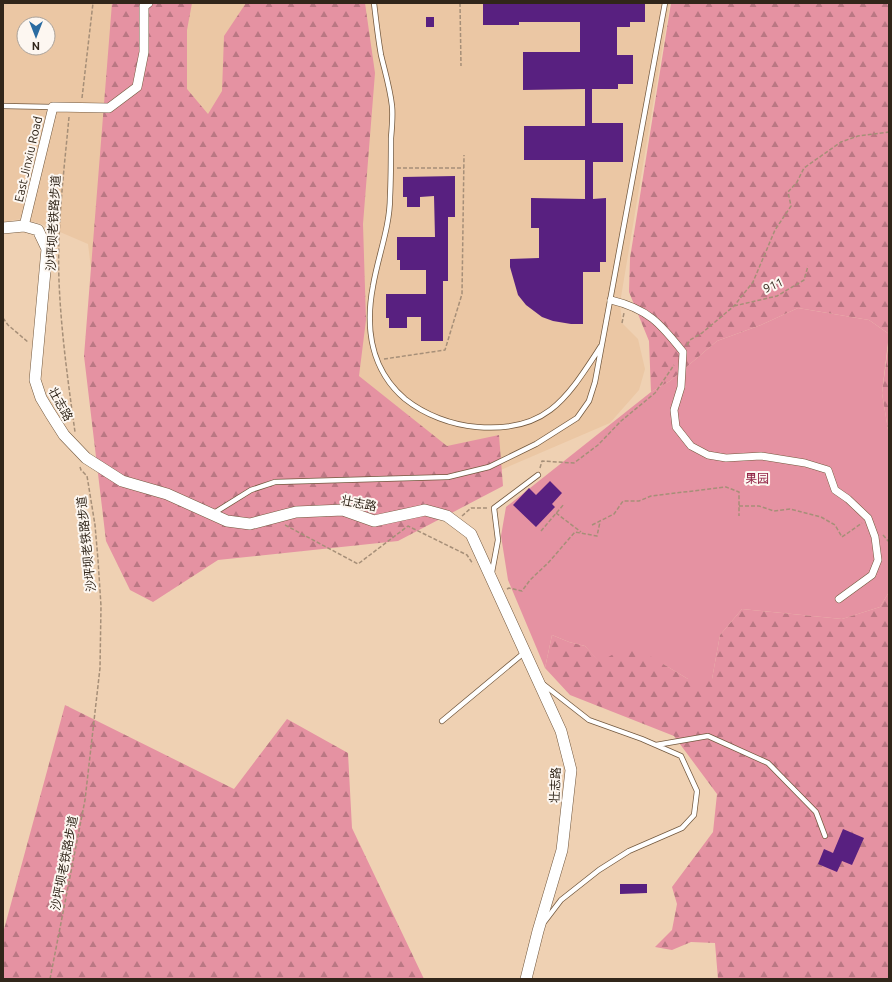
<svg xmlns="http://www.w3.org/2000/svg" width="892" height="982" font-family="Ubuntu,'Noto Sans SC',sans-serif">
<defs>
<pattern id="forest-firs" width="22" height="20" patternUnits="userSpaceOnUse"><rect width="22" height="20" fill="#e592a2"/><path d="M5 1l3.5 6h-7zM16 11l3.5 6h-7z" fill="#ba7783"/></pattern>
</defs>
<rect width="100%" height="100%" fill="#efd1b3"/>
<path fill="#ebc7a4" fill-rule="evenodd" d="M3 3H670L620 303 622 323 638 339 645 369 639 390 610 423 489 475 113 448 88 244 39 223 21 219 3 222ZM24 24H48V48H24Z"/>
<path fill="#e592a2" d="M798 308 869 320 889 334 882 393 889 436V592L880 607 842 619 742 609 720 635 712 679H688L663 664 600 663 585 646 569 642 552 635 545 668 508 580 501 536 506 507 651 392 670 381 717 341 761 325Z"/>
<path fill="url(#forest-firs)" d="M112 3H192L187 30V89L208 114 222 91 224 36 246 3H365L375 73 363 224 366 320 359 376 447 446 499 435 503 486 398 541 218 560 153 602 130 590 106 541 84 356Z
M671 3H889V334L869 320 798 308 761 325 717 341 670 381 651 392 649 341 629 292 630 258Z
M889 340V436L882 393Z
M889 592V979H718L715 943 691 942 672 950 655 947 672 930 677 904 672 887 713 832 717 794 674 736 570 695 545 668 552 635 569 642 585 646 600 662 630 644 688 679H712L720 635 742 609 842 619 880 607Z
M65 705 234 789 287 719 348 753 352 828 424 979H3V933Z"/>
<path fill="#582080" d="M483 3H645V22H630V27H617V55H633V84H618V89H592V123H623V162H593V199L606 198V262H600V272H583V324H571L553 321 542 317 526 305 518 295 510 267V259L539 258V228H531V198L585 199V160H524V126H585V89L523 90V52H580V22H519V25H483Z
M426 17H434V27H426Z
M455 176V217H448V281H443V341H421V317H407V328H389V318H386V294H426V270H400V260H397V237H435L434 196 420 197V207H407V197H403V177Z
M550 481 562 493 552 504 555 507 536 527 513 505 529 488 536 495Z
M843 829 864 838 852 865 842 861 837 872 818 864 824 849 833 853Z
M620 884H647V893L620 894Z"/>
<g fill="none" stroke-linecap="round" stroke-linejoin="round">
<defs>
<path id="service" d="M374 3C376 20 378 38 381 55 385 72 390 88 392 106 393 116 392 127 391 138 391 158 391 177 390 197 390 227 378 256 373 286 365 328 371 370 405 399 425 415 452 425 477 427 547 433 567 398 601 346
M3 106 53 107
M214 513 251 490 275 482 448 477 489 467 536 444 577 418 589 401 595 382 665 3
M492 572 498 540 494 508 538 475
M543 684 589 720 642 739 681 756 697 791 694 815 682 828 629 851 599 870 561 900 545 921
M442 721 525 652
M656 745 708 736 768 763 816 812 825 836"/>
<path id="pedestrian" d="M611 300C648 309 660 323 683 352L681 387 674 410 676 427 691 446 708 455 726 458 761 456 805 463 828 470 835 490 848 499 868 518 875 537 878 560 872 575 839 599"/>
<path id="minor" d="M24 226 53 107 109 108 137 87 144 52V6L148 3"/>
<path id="tertiary" d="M3 228 24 226 38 230 47 249 35 380 41 398 50 413 64 435 86 458 122 481 167 494 227 521 250 524 296 512 343 510 374 521 425 510 447 516 471 534 561 731 571 770 562 850 538 931 526 979"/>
</defs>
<use href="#service" stroke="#73593f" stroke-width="6"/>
<use href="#pedestrian" stroke="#73593f" stroke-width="8"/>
<use href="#minor" stroke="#73593f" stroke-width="10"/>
<use href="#tertiary" stroke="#73593f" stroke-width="12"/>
<path stroke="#a68f78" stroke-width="1.5" stroke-dasharray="4 2" stroke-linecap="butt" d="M460 3 461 66
M82 98 93 3
M69 117C64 171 57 226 59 281 61 331 68 382 75 432
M397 168H464
M734 306 777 296 804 280 808 266
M3 318 8 325 28 342
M622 323 624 313
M687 345 690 340 702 333 734 306 753 282 775 230 791 206 788 192 797 182 804 168 841 142 858 136 889 132
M384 359 445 350 462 294 464 155
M540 468 542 461 574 463 598 445 621 421 655 393 674 365
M739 506H759L774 511 790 509 821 517 835 525 842 537 862 523
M556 513 581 532
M462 516 471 508H488
M285 525 358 564 408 526 467 555 473 564
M592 525 614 514 623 501H639L651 496 726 487 739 492V516
M541 531 564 504
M883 535 889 542
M507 589 509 588 522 591 530 580 548 563 575 532 597 536 600 522
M50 979 85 800 100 668 101 606 98 560 95 525 87 476 81 470 80 467"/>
<use href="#service" stroke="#fff" stroke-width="4.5"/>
<use href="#pedestrian" stroke="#fff" stroke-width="7"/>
<use href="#minor" stroke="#fff" stroke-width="9"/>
<use href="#tertiary" stroke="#fff" stroke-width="11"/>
</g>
<g text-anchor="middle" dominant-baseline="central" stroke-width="4" stroke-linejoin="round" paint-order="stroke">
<g font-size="12" fill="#31261a" stroke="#fdf7f1">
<text transform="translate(28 159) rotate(-77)">East Jinxiu Road</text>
<text transform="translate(53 223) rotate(-87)">沙坪坝老铁路步道</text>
<text transform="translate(773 285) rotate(-24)">911</text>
<text transform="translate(61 404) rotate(61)">壮志路</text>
<text transform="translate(359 503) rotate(11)">壮志路</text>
<text transform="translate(86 544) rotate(-96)">沙坪坝老铁路步道</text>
<text transform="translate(555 785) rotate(-88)">壮志路</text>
<text transform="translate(64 863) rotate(-79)">沙坪坝老铁路步道</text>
</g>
<g font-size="12" fill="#912345" stroke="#fdf7f1">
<text x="757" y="478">果园</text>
</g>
</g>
<rect width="892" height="982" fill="none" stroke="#31261a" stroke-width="8"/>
<g transform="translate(36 36) rotate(180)"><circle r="19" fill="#fdf7f1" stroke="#aba39b"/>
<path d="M0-3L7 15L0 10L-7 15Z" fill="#2b6ca2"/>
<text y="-6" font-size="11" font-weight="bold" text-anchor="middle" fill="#31261a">N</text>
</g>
</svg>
